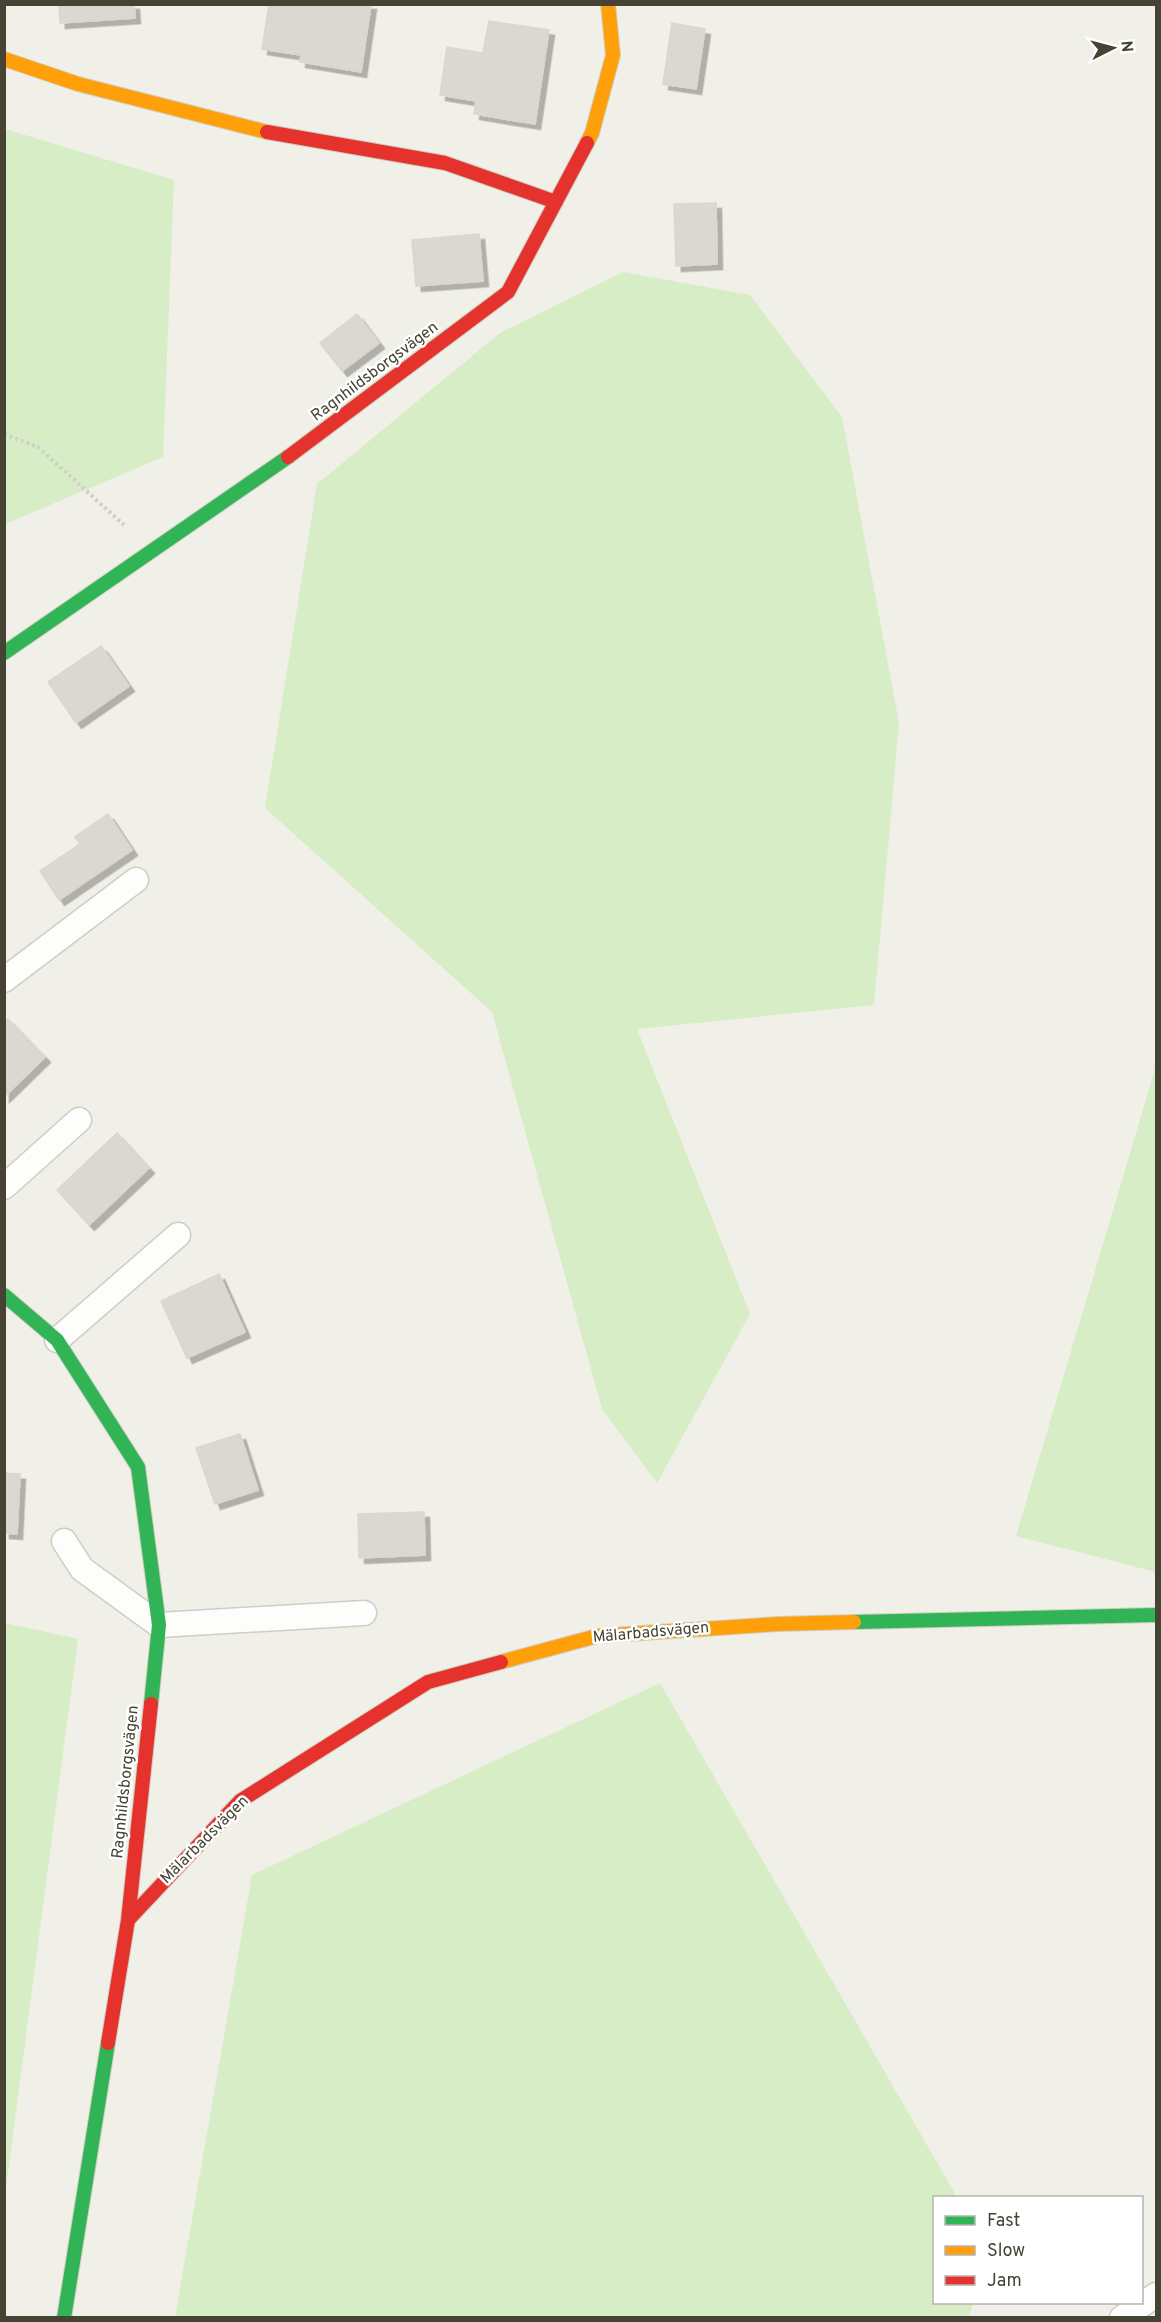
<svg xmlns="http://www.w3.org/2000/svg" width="1161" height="2322" font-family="Overpass,sans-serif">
<defs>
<filter id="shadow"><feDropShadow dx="5.5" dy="5.5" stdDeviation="0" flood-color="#0004"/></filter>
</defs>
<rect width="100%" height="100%" fill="#f0efe8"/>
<path fill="#d7edc6" d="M5 129 174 180 163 457 5 524Z
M623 272 750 295 842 417 899 723 874 1005 637 1029 750 1314 657 1483 602 1409 492 1012 265 808 317 484 500 333Z
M1156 1066V1572L1016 1536Z
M5 1623 78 1639 5 2196 4 1623Z
M660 1683 957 2197 934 2198V2302L973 2303 969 2317H175L252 1875Z"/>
<path fill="#dad8d1" stroke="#d9d7ce" stroke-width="1.5" filter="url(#shadow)" d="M59 4H134L135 18 60 23Z
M269 4H371L361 72 300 62 301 55 262 49Z
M489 21 549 30 535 124 474 114 476 101 440 95 447 47 483 53Z
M672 23 705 29 696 89 663 84Z
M716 203 717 264 676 266 674 204Z
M479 234 483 281 416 286 412 240Z
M357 314 379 343 342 371 320 343Z
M101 646 129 686 76 723 48 682Z
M108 814 132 850 59 900 40 871 80 844 75 837Z
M8 1019 45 1057 4 1097V1022Z
M117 1133 149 1168 89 1225 57 1190Z
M219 1274 245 1332 187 1358 161 1301Z
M240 1434 258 1490 215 1504 196 1448Z
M4 1473 20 1474 17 1534 4 1533Z
M424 1512 425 1555 359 1558 358 1514Z"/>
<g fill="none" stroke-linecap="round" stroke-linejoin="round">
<defs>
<path id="lane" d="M4 980 136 880
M4 1187 79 1120
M57 1340 178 1235
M64 1541 82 1569 159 1625 364 1613
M1122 2318 1156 2295"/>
<path id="fast" d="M4 653 288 457
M4 1295 57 1340 138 1467 159 1625 151 1704
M854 1622 1156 1615
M64 2318 108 2043"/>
<path id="slow" d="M4 59 78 84 267 132
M587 143 592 133 613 55 608 4
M501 1662 597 1636 778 1624 854 1622"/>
<path id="jam" d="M267 132 445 163 556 202
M288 457 508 292 587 143
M128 1920 240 1801 428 1682 501 1662
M108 2043 128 1920 151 1704"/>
</defs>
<use href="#lane" stroke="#cecdc6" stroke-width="27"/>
<use href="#fast" stroke="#d0cfbf" stroke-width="16"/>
<use href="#slow" stroke="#d0cfbf" stroke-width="16"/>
<use href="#jam" stroke="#d0cfbf" stroke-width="16"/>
<path stroke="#d1cfc9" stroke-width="4" stroke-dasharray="3 3" stroke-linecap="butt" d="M4 434 38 447 124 525"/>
<use href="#lane" stroke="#fdfdfc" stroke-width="24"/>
<use href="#fast" stroke="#30b455" stroke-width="14"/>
<use href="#slow" stroke="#ff9f0a" stroke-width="14"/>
<use href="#jam" stroke="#e5322d" stroke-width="14"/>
</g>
<g text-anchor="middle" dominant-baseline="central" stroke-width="5" stroke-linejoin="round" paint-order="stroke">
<g font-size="16" fill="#474334" stroke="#fff">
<text transform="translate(375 372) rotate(-37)">Ragnhildsborgsvägen</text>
<text transform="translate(651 1633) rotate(-5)">Mälarbadsvägen</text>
<text transform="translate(126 1782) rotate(-84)">Ragnhildsborgsvägen</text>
<text transform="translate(205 1840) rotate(-45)">Mälarbadsvägen</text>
</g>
</g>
<rect width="1161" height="2322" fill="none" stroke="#474334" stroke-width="12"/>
<rect x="933" y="2196" width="210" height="108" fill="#ffffff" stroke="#b5b4ae" stroke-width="1.5"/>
<rect x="945" y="2216" width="30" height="9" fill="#30b455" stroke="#b5b4ae" stroke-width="1.5"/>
<text x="987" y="2226" font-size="18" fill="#474334">Fast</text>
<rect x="945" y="2246" width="30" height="9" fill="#ff9f0a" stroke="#b5b4ae" stroke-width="1.5"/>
<text x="987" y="2256" font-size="18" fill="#474334">Slow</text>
<rect x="945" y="2276" width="30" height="9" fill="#e5322d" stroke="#b5b4ae" stroke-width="1.5"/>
<text x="987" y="2286" font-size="18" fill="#474334">Jam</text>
<g transform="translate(1113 48) rotate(84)" stroke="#ffffff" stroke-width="4.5" paint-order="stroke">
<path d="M0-4.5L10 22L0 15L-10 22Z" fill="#474334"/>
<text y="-9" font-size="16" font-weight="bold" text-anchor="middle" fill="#474334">N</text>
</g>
</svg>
